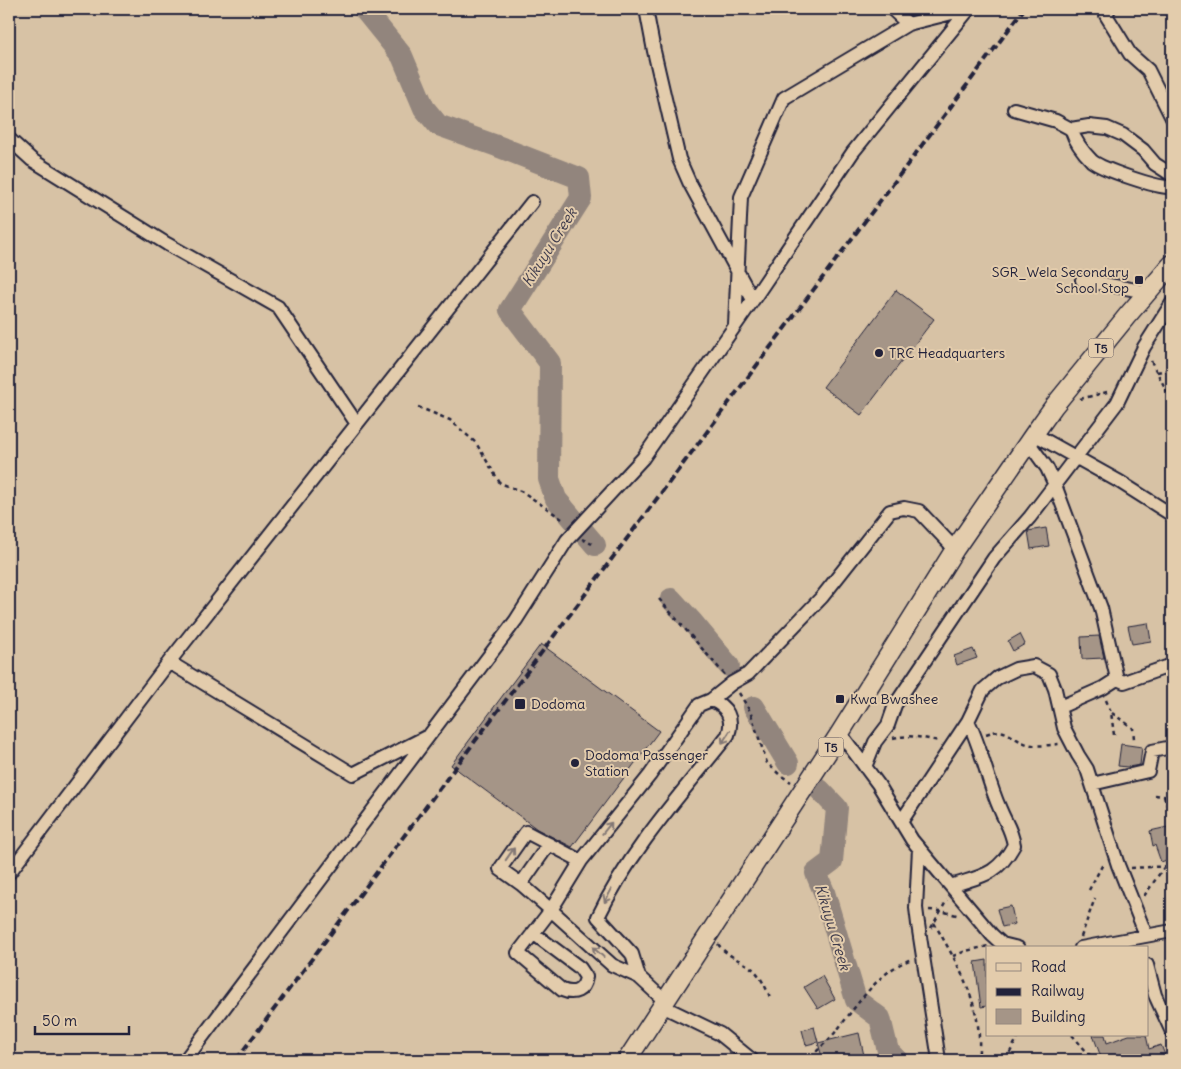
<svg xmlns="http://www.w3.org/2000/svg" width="1181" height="1069" font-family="Delius,sans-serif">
<rect width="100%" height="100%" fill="#d7c2a5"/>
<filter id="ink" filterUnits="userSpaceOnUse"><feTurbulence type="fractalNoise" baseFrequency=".02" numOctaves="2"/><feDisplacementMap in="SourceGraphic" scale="10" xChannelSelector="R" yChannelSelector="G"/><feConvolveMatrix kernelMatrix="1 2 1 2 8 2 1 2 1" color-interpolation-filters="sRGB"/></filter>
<g filter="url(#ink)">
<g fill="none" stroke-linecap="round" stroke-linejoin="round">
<path stroke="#92857d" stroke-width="22" d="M364 9 402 56 424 108 438 125 497 146 579 178 581 198 510 310 550 363 549 479 556 499 595 545
M671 599 693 623 729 666
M754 707 788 763
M820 790 837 808 832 861 816 873 824 892 856 1000 880 1018 888 1051 897 1060"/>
</g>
<path fill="#a59587" stroke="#22223b" d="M896 290 934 319 861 415 823 387Z
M1046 528 1049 546 1031 549 1028 531Z
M1148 623 1151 641 1132 644 1128 626Z
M1020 634 1025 644 1013 651 1008 641Z
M1099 636 1104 658 1082 659 1081 637Z
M541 644 659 731 572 847 537 829 451 765Z
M973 649 977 658 957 665 954 656Z
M1121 744 1142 747 1140 765 1128 767 1118 766Z
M1172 826V858L1161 862 1155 845 1153 846 1150 831Z
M1011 906 1015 924 1002 927 997 909Z
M987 960V1006L981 1007 975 962Z
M822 976 835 999 818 1009 804 987Z
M814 1027 818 1042 806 1045 802 1030Z
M859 1033 865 1060H825V1056L822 1057 818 1043Z
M1093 1035H1105L1107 1043 1129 1035H1146L1149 1049 1161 1045 1167 1060H1102Z"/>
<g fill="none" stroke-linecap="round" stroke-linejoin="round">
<defs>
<path id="minor" d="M646 9 654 51 679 159 690 184 753 300
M892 9 908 24
M1109 9 1106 15 1130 54 1148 70 1172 118
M1014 109 1056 121 1071 129 1089 126 1107 128 1123 135 1143 150 1155 164 1172 175
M1071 129C1075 141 1083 152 1092 161 1102 169 1159 189 1172 187
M9 139 32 160 167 244 278 307 357 424
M1082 280 1147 292
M735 325 741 197 784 98 908 24 968 9
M1034 434 1120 482 1172 515
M1028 442 1047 468 1055 485 1101 608 1117 679 1124 682 1172 665
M169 662 353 774 426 737
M711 700 732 683 748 674 822 597 890 511 904 508 919 511 955 549
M1060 707 1103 688 1117 679
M840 733 878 784 912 840 992 935 1002 944 1018 948
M865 767 875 742 888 725 895 705 994 558 1030 517 1117 403 1144 347 1172 303
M1092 784 1148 771 1152 751 1172 747
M901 822 968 721 983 690 997 678 1016 669 1034 666 1049 674 1055 689 1064 728 1078 755 1087 769 1118 865 1146 935
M919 848 916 908 918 924 939 1060
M9 873 169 662 532 202
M521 884 549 844
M951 886C981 876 997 876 1014 845 1011 828 1006 824 1000 809 987 780 982 749 968 721
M533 933 580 968 586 977C584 991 574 995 562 990L518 953 551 910 521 884 500 869 526 832 581 861
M1081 948 1172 931
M1147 965 1155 995 1172 1032
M639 977 632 954 598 917C630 850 682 793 728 735 734 719 727 706 711 700L699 705 650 775 581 861 551 910 612 965 639 977 666 1002
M662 1006 720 1034 752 1060
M185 1060 516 620 567 540 643 458 753 300 853 152 969 9"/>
<path id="highway" d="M627 1060 840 733 955 549 1034 434 1054 406 1127 316 1172 264"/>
</defs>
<use href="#minor" stroke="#22223b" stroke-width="16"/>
<use href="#highway" stroke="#22223b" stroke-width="21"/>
<path stroke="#22223b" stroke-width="2.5" stroke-dasharray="4 4" stroke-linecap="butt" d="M1151 361 1172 401
M1157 372 1172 369
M1080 399 1111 391
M418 407 450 420 476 443 500 483 523 492 565 521
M582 539 592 544
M659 599 725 675
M739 693 750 711 767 763 780 775 791 782
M1106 700 1111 712 1114 735
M1112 713 1133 728 1134 739
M986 734C1008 726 1009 738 1027 744 1037 747 1049 745 1059 744
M893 738C914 734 920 738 939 741
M1155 795 1172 797
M1164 796 1172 820
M1131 868 1172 866
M1089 890 1104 862
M1144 896 1165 866
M929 910 941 911 960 916
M934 923C959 966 985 1009 978 1060
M931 928 947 900
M1081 937 1095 898
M718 944C727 957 742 960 754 970 761 977 766 988 770 997
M953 956 966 951 988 946
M1072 1035 1094 1060
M818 1060 817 1051C825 1043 834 1035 841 1025 861 1000 880 970 912 959
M1006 1060 1019 1035"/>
<use href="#minor" stroke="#e3ccac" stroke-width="12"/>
<use href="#highway" stroke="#e3ccac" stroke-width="18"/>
<path stroke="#22223b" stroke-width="4" stroke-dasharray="8 4" stroke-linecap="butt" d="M236 1060 1024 9"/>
</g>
<defs><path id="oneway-shaft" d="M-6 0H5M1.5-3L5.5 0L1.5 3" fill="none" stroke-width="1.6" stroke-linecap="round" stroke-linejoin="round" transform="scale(1.25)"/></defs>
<g stroke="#827774">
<use href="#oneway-shaft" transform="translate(726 737) rotate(123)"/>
<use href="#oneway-shaft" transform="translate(607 828) rotate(-51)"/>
<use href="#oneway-shaft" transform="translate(510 854) rotate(-55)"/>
<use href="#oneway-shaft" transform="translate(608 896) rotate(118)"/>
<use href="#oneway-shaft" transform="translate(598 952) rotate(-138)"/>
</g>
</g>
<g fill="#22223b" stroke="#e3ccac" stroke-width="2">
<rect x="1134" y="275" width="10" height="10" rx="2.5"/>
<circle cx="879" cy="353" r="5"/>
<rect x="835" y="694" width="10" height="10" rx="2.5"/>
<rect x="514" y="698" width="12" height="12" rx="2.5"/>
<circle cx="575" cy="763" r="5"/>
</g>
<g text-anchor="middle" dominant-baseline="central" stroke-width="4" stroke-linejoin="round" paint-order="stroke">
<g fill="#e3ccac" stroke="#5c555d" stroke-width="1">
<rect x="1088.5" y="338.5" width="25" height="19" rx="4"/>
<rect x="818.5" y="737.5" width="25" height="19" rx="4"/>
</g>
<g font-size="12" font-weight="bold" fill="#22223b">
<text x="1101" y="348">T5</text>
<text x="831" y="747">T5</text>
</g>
<g font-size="14" fill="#22223b" stroke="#e3ccac" text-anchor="start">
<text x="1129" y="272" text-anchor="end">SGR_Wela Secondary<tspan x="1129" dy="16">School Stop</tspan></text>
<text x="889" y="353">TRC Headquarters</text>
<text x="850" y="699">Kwa Bwashee</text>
<text x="531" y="704">Dodoma</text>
<text x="585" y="755">Dodoma Passenger<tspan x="585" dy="16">Station</tspan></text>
</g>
<g font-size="15" font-style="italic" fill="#3e3b4c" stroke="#e3ccac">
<text transform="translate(549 247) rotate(-58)">Kikuyu Creek</text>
<text transform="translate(833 927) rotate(73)">Kikuyu Creek</text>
</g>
</g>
<rect width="1181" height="1069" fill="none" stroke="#e3ccac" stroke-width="30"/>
<rect x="15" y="15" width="1151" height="1039" fill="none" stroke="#22223b" stroke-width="2" filter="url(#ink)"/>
<rect x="986" y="946" width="162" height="90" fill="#e3ccac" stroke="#96887f"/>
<rect x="996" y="963" width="25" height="8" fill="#e3ccac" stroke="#96887f"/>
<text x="1031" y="972" font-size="15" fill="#22223b">Road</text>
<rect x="996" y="988" width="25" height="8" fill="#22223b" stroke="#96887f"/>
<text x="1031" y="996" font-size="15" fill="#22223b">Railway</text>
<rect x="996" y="1009" width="25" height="15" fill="#a59587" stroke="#96887f"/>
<text x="1031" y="1022" font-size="15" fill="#22223b">Building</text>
<path d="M35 1026v8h94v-8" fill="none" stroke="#22223b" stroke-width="2.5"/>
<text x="42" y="1026" font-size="15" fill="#22223b" stroke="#e3ccac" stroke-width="4" paint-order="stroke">50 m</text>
</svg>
